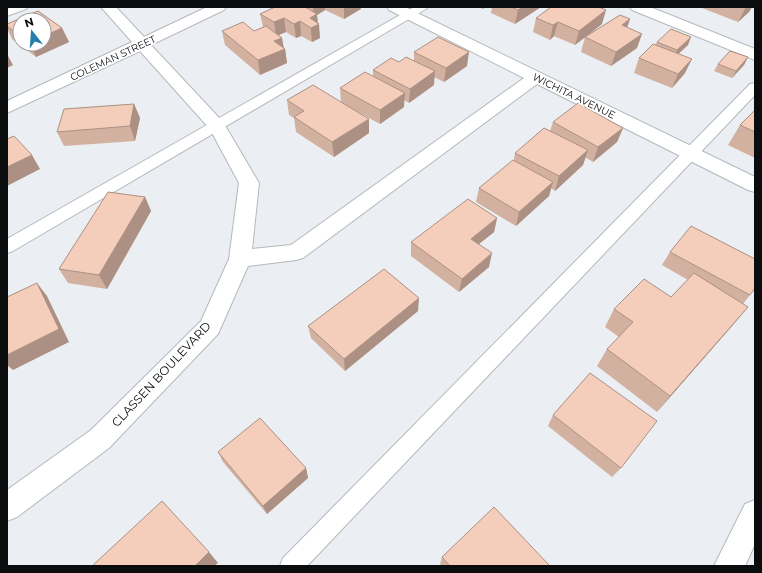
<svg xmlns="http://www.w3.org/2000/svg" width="762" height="573" font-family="Montserrat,sans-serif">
<rect width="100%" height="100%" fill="#ebeef2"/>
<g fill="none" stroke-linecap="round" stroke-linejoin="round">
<defs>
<path id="lane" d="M12 7H28L26 9 7 16V9Z
M414 7H428L426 9 13 251 7 253V239Z
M755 83V95L307 566H280L283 558 750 84Z"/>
<path id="street" d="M101 7H116L144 37 207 7H226L224 10 151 45 223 122 259 183 252 249 291 245 524 78 389 10 387 7H405L755 177V192L748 190 537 84 303 258 296 260 248 266 218 334 109 448 17 517 7 521V490L91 430 201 321 229 259 239 183 210 129 140 51 7 113V101L132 42Z
M755 500V544L745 566H714L745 504Z"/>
<path id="secondary" d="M630 7H650L755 49V60L632 10Z"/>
</defs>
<use href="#lane" stroke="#b5b8bc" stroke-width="2"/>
<use href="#street" stroke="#b5b8bc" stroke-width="2"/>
<use href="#secondary" stroke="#b5b8bc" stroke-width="2"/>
<use href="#lane" fill="#fff" fill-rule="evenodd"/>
<use href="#street" fill="#fff" fill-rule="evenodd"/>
<use href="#secondary" fill="#fff" fill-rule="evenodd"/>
</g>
<path fill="#d2b1a1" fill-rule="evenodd" d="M275 7H360L361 9 344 19 325 10 317 15 320 38 312 42 301 36 296 38 286 32 279 35 282 38 283 48 285 49 287 63 260 75 225 45 222 31H254L263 27 260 14Z
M479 7H487L483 9Z
M492 7H541L515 24 491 13Z
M703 7H752L749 12 738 22 702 8Z
M38 11 62 28 69 42 36 57 12 39 7 28V24ZM20 20H44V44H20Z
M536 18 602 24 575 45 554 36 550 40 533 32Z
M630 19 627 27 637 48 611 66 581 52 585 37Z
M657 42 688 45 678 54 685 73 672 88 634 73 639 58 655 45Z
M414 52 467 66 444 82 434 77V85L409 103 404 100V107L380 124 345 105 369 133 334 157 296 132 294 118 289 115 287 100 341 102 340 88 373 77V70L399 62 414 61Z
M748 57 744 65 732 78 714 71 718 64Z
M134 104 140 118 135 141 64 146 57 132Z
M755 110V158L728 145 740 125Z
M553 122 623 128 617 142 593 162 585 157 583 165 555 191 551 188 549 196 516 226 476 202 479 188 514 160 515 153 550 131Z
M145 197 151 211 107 289 68 283 59 269Z
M497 218 494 232 479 244 489 267 459 292 411 256V242Z
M670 252 750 295 743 304 748 307 657 412 597 366 607 349 619 337 605 327 614 309 671 297 688 280 662 265Z
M418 311 345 371 311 338 308 326Z
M553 415 621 468 612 477 548 426Z
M218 452 306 468 308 478 267 514 223 462Z
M442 557 550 566H442L440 564Z"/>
<path fill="#ab9083" d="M313 7H325V10L317 15 318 25 319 24 320 38 312 42 310 18 314 16Z
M344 7H360L361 9 344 19Z
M522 7H541L515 24 518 10Z
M746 7H752L749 12 738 22Z
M606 10 602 24 575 45 579 31Z
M284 18 286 32 276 36 274 22Z
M630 19 625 33 622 25Z
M300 21 301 36 296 38 294 24Z
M558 22 554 36 550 40 553 25Z
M62 28 69 42 36 57 30 44H44V36Z
M642 34 637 48 611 66 616 52Z
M691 37 688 45 674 58 677 50Z
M282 38 284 49H285L287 63 260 75 258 60 274 41Z
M469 52 467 66 444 82 446 68Z
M7 54 13 65 7 68Z
M748 57 744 65 732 78 736 71Z
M692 59 685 73 672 88 678 74Z
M435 71 434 85 409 103 410 89Z
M405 93 404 107 380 124V110Z
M134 104 140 118 135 141 130 126Z
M369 119V133L334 157 332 142Z
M623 128 617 142 593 162 598 147Z
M588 150 583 165 555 191 559 176Z
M32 155 40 169 7 186V167Z
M553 182 549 196 516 226 519 212Z
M145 197 151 211 107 289 99 275Z
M497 218 494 232 469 252 471 239Z
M492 253 489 267 459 292 462 279Z
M37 283 47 296 69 342 13 370 7 365V355Z
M419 298 418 311 345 371 344 359Z
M748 307 733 325 657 412 670 396Z
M306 468 308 478 267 514 263 506Z
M209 552 218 563 214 566H195Z"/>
<path fill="#f4cebb" stroke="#ab9083" d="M275 7H305L317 14 310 18 319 24 311 28 300 21 294 24 284 18 274 22 260 14Z
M511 7H522L518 10Z
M551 7H599L606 10 579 31 558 22 553 25 536 18Z
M38 11 62 28 44 36V20H20V36L7 26V24Z
M620 15 630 19 622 25 642 34 616 52 585 37Z
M243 22 254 31 266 26 282 38 274 41 285 49 258 60 222 31Z
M671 29 691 37 677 50 657 42Z
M438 37 469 52 446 68 414 52Z
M653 44 692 59 678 74 639 58Z
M730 51 748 57 736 71 718 64Z
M406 57 435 71 410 89 373 70 391 58 399 62Z
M365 72 405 93 380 110 340 88Z
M313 85 369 119 332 142 294 117 304 111 287 100Z
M578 103 623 128 598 147 553 122Z
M134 104 130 126 57 132 64 109Z
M755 110V132L740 125Z
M544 128 588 150 559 176 515 153Z
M14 136 32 155 7 167V139Z
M513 160 553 182 519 212 479 188Z
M108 192 145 197 99 275 59 269Z
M468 199 497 218 471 239 492 253 462 279 411 242Z
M691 226 755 259V288L750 295 670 252Z
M384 269 419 298 344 359 308 326Z
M694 273 748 307 670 396 607 349 633 322 614 309 644 279 671 297Z
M37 283 59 329 7 355V297Z
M590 373 657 421 621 468 553 415Z
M260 418 306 468 263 506 218 452Z
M162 501 209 552 195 566H92Z
M494 507 550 566H450L442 557Z"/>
<g text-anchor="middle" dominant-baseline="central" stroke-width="3.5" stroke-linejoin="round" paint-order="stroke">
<g font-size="10" fill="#0b0c0e" stroke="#fff">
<text transform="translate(113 58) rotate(-25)">COLEMAN STREET</text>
<text transform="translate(574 96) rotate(26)">WICHITA AVENUE</text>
</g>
<g font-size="12" fill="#0b0c0e" stroke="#fff">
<text transform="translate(161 374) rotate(-47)">CLASSEN BOULEVARD</text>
</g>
</g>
<rect width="762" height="573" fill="none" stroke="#0b0c0e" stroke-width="16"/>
<g transform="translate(32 32) rotate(343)"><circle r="19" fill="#ffffff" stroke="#9d9e9f"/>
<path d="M0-3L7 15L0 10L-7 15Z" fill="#257dac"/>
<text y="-6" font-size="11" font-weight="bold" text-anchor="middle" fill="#0b0c0e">N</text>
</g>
</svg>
